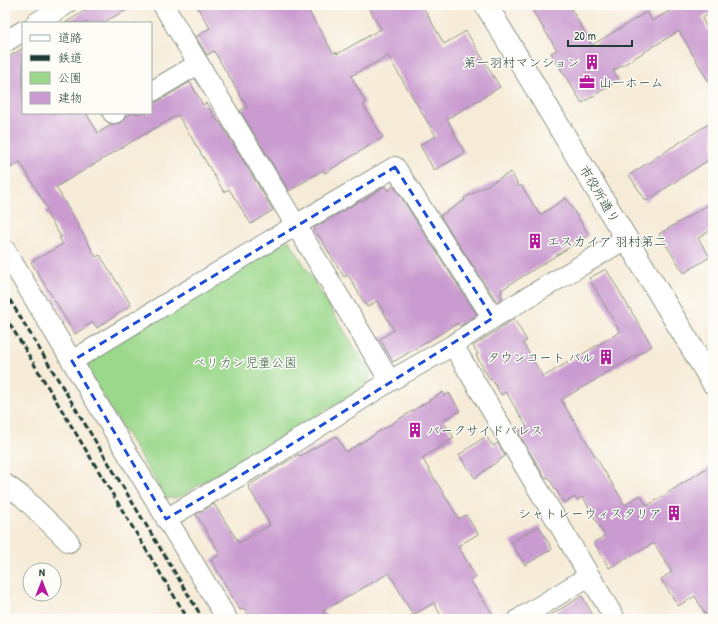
<svg xmlns="http://www.w3.org/2000/svg" width="718" height="624" font-family="'Patrick Hand','Klee One',sans-serif">
<rect width="100%" height="100%" fill="#fdfcf7"/>
<filter id="ink" filterUnits="userSpaceOnUse"><feTurbulence type="fractalNoise" baseFrequency=".025" numOctaves="2"/><feDisplacementMap in="SourceGraphic" scale="8" xChannelSelector="R" yChannelSelector="G"/><feConvolveMatrix kernelMatrix="1 2 1 2 8 2 1 2 1" color-interpolation-filters="sRGB"/></filter>
<filter id="wash" filterUnits="userSpaceOnUse"><feTurbulence type="fractalNoise" baseFrequency=".012" numOctaves="4" result="noise"/><feDisplacementMap in="SourceGraphic" scale="16" xChannelSelector="R" yChannelSelector="G"/><feGaussianBlur stdDeviation="0.9" result="paint"/><feColorMatrix in="noise" values="0 0 0 0 0 0 0 0 0 0 0 0 0 0 0 0 0 1.4 0 .05"/><feComposite in="paint" operator="in"/></filter>
<g filter="url(#wash)">
<rect width="100%" height="100%" fill="#f6ebd7"/>
<path fill="#9bd88c" stroke="#5d8a60" d="M289 240 370 373 367 386 177 498H166L87 370 89 358Z"/>
<g id="blocks">
<path fill="#ca9bd0" d="M83 5H136L102 23H65L86 10Z
M196 5H305L333 53 336 52 337 54 381 29 367 5H422L444 44 466 31 500 87 447 119 465 153 434 170 420 145 436 136 388 56 351 76 366 103 363 105 383 137 325 173 323 170 289 191 240 111 247 107 214 51 207 55 196 37 210 28Z
M529 5H569L592 45 647 12 652 21 680 5H713V12L702 18 713 40V89L679 31 613 71 619 80 582 103 551 53 557 50Z
M23 48V113H86L98 133 113 124 120 123 125 117 133 113H151V103L157 102 190 82 203 105 206 103 219 123 220 122 273 210 251 224 229 189 224 192 178 115 133 141 56 187 96 257 100 255 131 305 97 328 93 322 75 334 31 262 63 244 59 238 61 237 45 211 48 209 43 202H44L20 162 5 171V59Z
M713 121V157L646 201 629 175Z
M511 172 519 187 521 185 540 215 566 198 589 235 501 290 502 293 500 294 503 299 497 302 440 216 465 200 464 198Z
M385 186 388 191 394 186 477 315 460 326 458 323 393 362 380 339 394 330 377 301 367 307 348 275 344 277 314 228 360 201 361 202Z
M713 202V229L698 238 710 257 684 273 659 234Z
M606 269 652 346 561 400 625 505 640 495 647 506 713 464V619H708L695 596 678 606 661 579 672 572 654 543 609 568 594 542 605 536 583 497 577 500 575 497 564 503 548 477 545 478 518 432 527 427 506 392 501 395 492 379 490 380 476 355 478 354 473 346 514 319 527 341 523 343 543 377 620 332 589 278Z
M443 392 444 396 449 393 460 411 443 421 454 438 422 458 459 519 466 515 478 534 458 546 476 577 470 580 496 619H443L434 603 413 615 389 573 323 611 328 619H251L244 608 240 610 211 560 220 554 196 514 214 504 239 543 270 525 248 486 299 454 300 456 336 436 346 452Z
M486 436 493 446 498 443 505 456 475 478 459 455Z
M539 526 552 549 525 565 511 542Z
M582 596 595 619H544Z"/>
</g>
</g>
<g filter="url(#ink)">
<use href="#blocks" fill-opacity="0" stroke="#8a9486" stroke-width="1"/>
<g fill="none" stroke-linecap="round" stroke-linejoin="round">
<defs>
<path id="minor" d="M163 5 390 381
M36 23 65 5
M5 42 23 31
M151 92 198 64
M113 113H115
M5 250 227 619
M453 345 615 619
M72 361 296 225 395 167 493 318
M5 484 23 497 69 542
M166 519 268 459 390 381 453 345 493 318 627 238
M519 619 589 576"/>
<path id="tertiary" d="M486 5 713 383"/>
</defs>
<use href="#minor" stroke="#8a9486" stroke-width="22"/>
<use href="#tertiary" stroke="#8a9486" stroke-width="24"/>
<use href="#minor" stroke="#fff" stroke-width="20"/>
<use href="#tertiary" stroke="#fff" stroke-width="22"/>
<path stroke="#1f3d34" stroke-width="3" stroke-dasharray="6 3" stroke-linecap="butt" d="M5 292 203 619
M5 316 188 619"/>
</g>
</g>
<path fill="none" stroke="#1d4ed8" stroke-width="3" stroke-dasharray="8 5" stroke-linejoin="round" d="M395 167 493 318 268 459 166 519 72 361Z"/>
<defs>
<symbol id="building-bare" viewBox="-9 -9 18 18"><path d="M-4-6H4V6H1V3H-1V6H-4ZM-2.5-4.3h1.7v1.8h-1.7ZM.8-4.3h1.7v1.8H.8ZM-2.5-1h1.7V.8h-1.7ZM.8-1h1.7V.8H.8Z" fill="#b5179e" stroke="#fdfcf7" stroke-width="2.5" paint-order="stroke"/></symbol>
<symbol id="office-bare" viewBox="-9 -9 18 18"><path d="M-6-3h4V-5.5h4V-3h4V5H-6ZM-1-4.5V-3h2v-1.5ZM-6 0V1H6V0Z" fill="#b5179e" stroke="#fdfcf7" stroke-width="2.5" paint-order="stroke"/></symbol>
</defs>
<g fill-rule="evenodd">
<use href="#building-bare" x="581" y="51" width="22" height="22"/>
<use href="#office-bare" x="576" y="71" width="22" height="22"/>
<use href="#building-bare" x="524" y="230" width="22" height="22"/>
<use href="#building-bare" x="595" y="346" width="22" height="22"/>
<use href="#building-bare" x="404" y="419" width="22" height="22"/>
<use href="#building-bare" x="663" y="502" width="22" height="22"/>
</g>
<g text-anchor="middle" dominant-baseline="central" stroke-width="3" stroke-linejoin="round" paint-order="stroke">
<g font-size="13" fill="#1f3d34" stroke="#fdfcf7" text-anchor="end">
<text x="580" y="62">第一羽村マンション</text>
<text x="599" y="82" text-anchor="start">山一ホーム</text>
<text x="547" y="241" text-anchor="start">エスカイア 羽村第二</text>
<text x="594" y="357">タウンコート パル</text>
<text x="427" y="430" text-anchor="start">パークサイドパレス</text>
<text x="662" y="513">シャトレーウィスタリア</text>
</g>
<g font-size="13" fill="#1f3d34" stroke="#fdfcf7">
<text transform="translate(600 194) rotate(59)">市役所通り</text>
</g>
<g font-size="13" fill="#3e644a" stroke="#fdfcf7">
<text x="245" y="362">ペリカン児童公園</text>
</g>
</g>
<rect width="718" height="624" fill="none" stroke="#fdfcf7" stroke-width="20"/>
<rect x="22" y="22" width="130" height="92" fill="#fdfcf7" stroke="#a4b0a9"/>
<rect x="30" y="35" width="20" height="6" fill="#ffffff" stroke="#a4b0a9"/>
<text x="58" y="42" font-size="12" fill="#1f3d34">道路</text>
<rect x="30" y="55" width="20" height="6" fill="#1f3d34" stroke="#a4b0a9"/>
<text x="58" y="62" font-size="12" fill="#1f3d34">鉄道</text>
<rect x="30" y="72" width="20" height="12" fill="#9bd88c" stroke="#a4b0a9"/>
<text x="58" y="82" font-size="12" fill="#1f3d34">公園</text>
<rect x="30" y="92" width="20" height="12" fill="#ca9bd0" stroke="#a4b0a9"/>
<text x="58" y="102" font-size="12" fill="#1f3d34">建物</text>
<g transform="translate(42 582)"><circle r="19" fill="#fdfcf7" stroke="#a4b0a9"/>
<path d="M0-3L7 15L0 10L-7 15Z" fill="#b5179e"/>
<text y="-6" font-size="11" font-weight="bold" text-anchor="middle" fill="#1f3d34">N</text>
</g>
<path d="M568 40v6h64v-6" fill="none" stroke="#1f3d34" stroke-width="2"/>
<text x="574" y="40" font-size="12" fill="#1f3d34" stroke="#fdfcf7" stroke-width="3" paint-order="stroke">20 m</text>
</svg>
